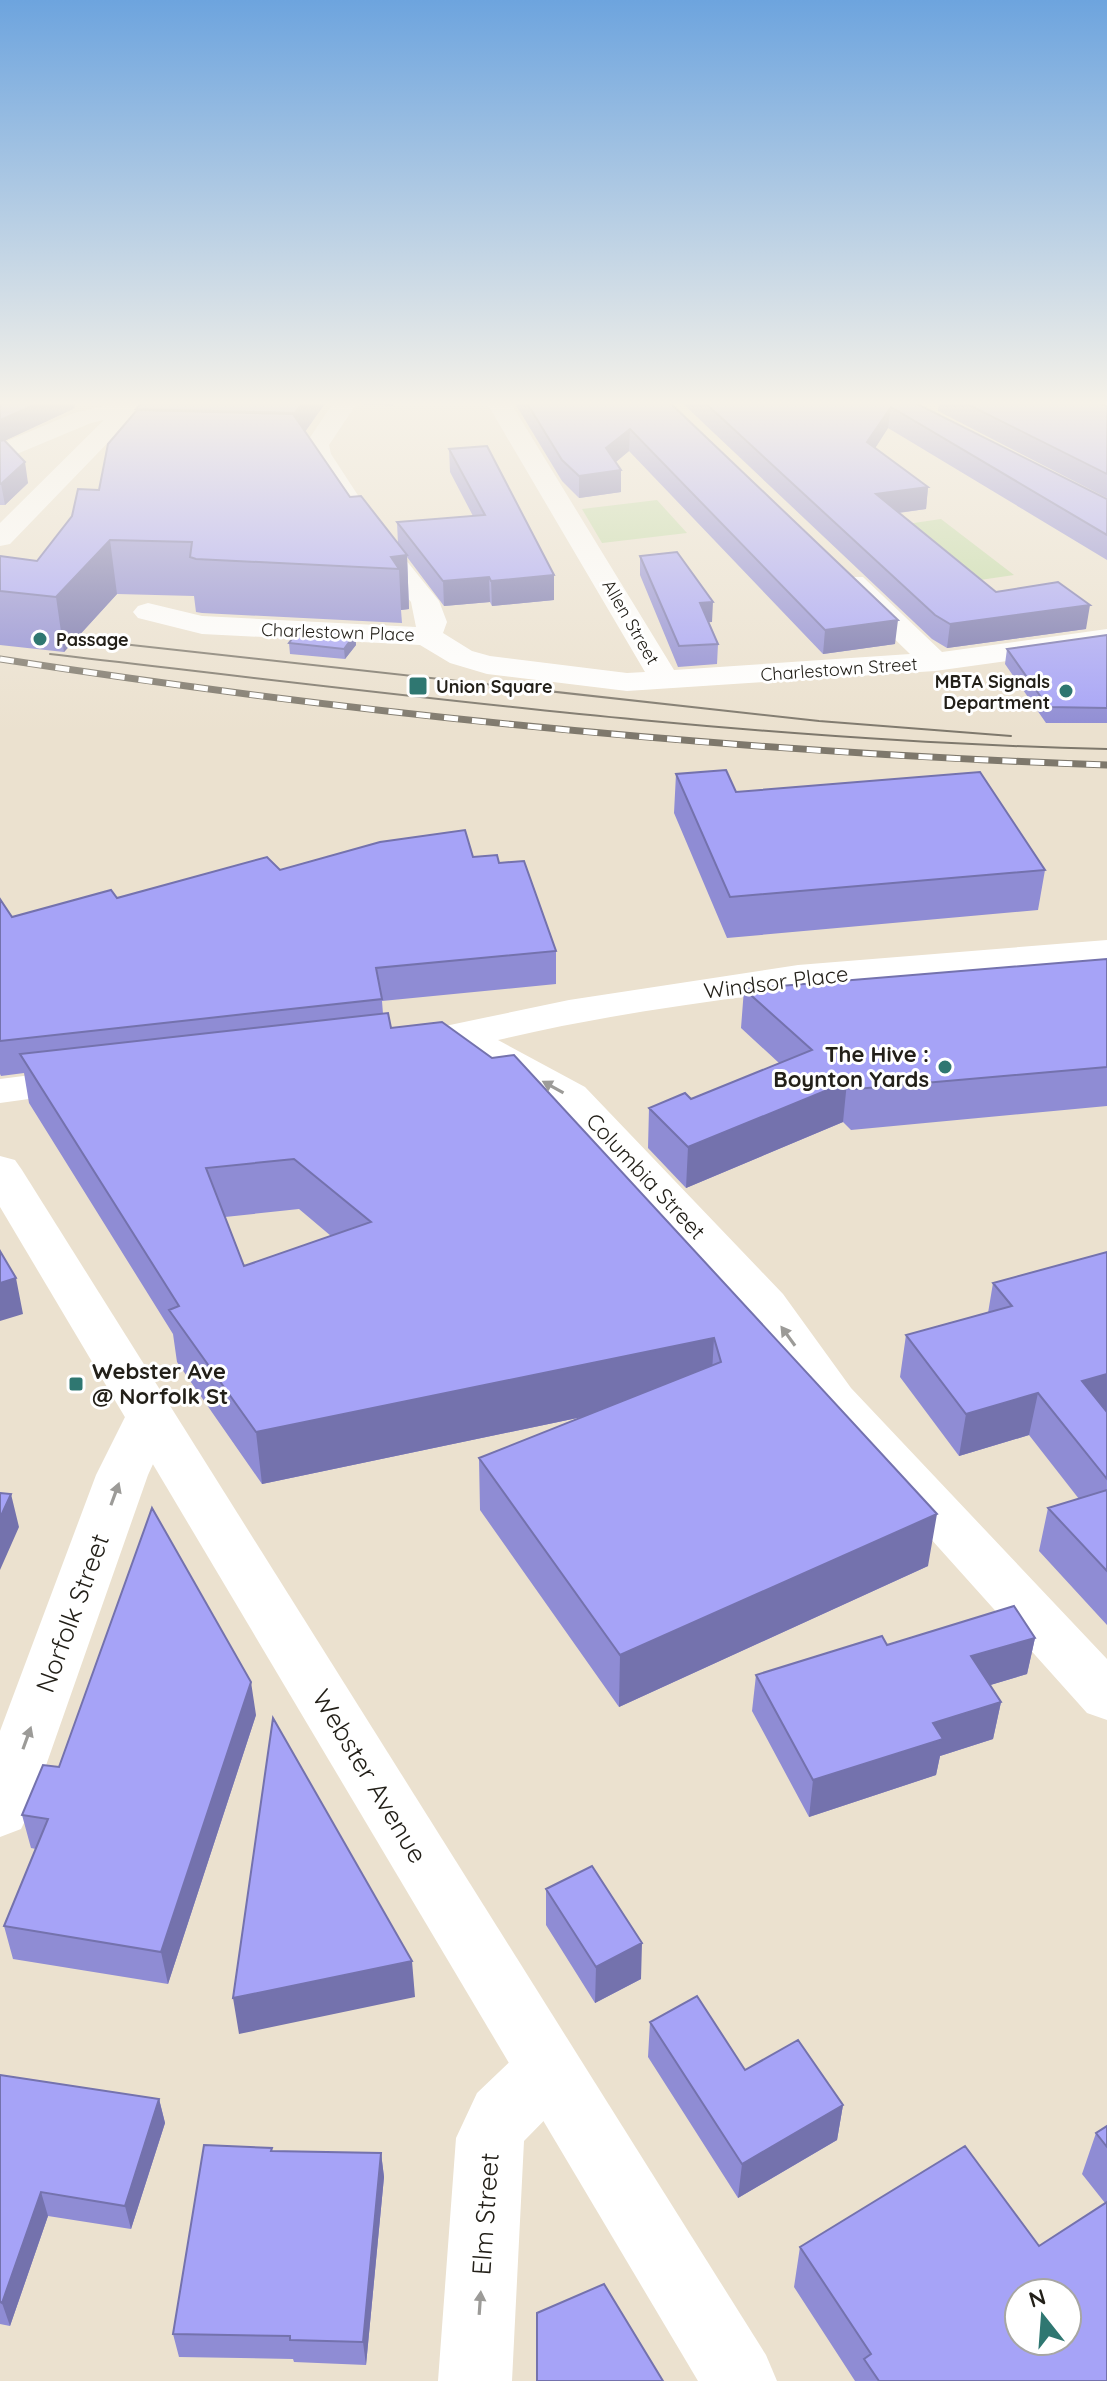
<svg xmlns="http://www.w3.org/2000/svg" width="1107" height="2381" font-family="Quicksand,sans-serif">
<rect width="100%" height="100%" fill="#ebe1cf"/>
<path fill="#c2d9a4" d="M657 500 687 533 602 543 582 509Z
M941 519 1014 575 980 580 907 524Z"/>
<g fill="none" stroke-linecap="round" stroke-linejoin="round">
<path fill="#fff" fill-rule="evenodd" d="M129 400 138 402 142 407 138 412 91 423 0 461V444L74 413Z
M335 400H359L329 445 331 454 376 523 439 601 447 622 443 633 472 651 490 656 627 673 645 672 485 400H509L674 670 910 654 843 589 839 583 843 577H863L942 652 1107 629V647L935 671 627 691 487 674 450 663 420 645 202 634 138 618 133 612 138 606 148 603 202 616 416 627 411 602 356 534 305 454V445Z
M1107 940V962C903 980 698 993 498 1040L585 1087 783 1294 851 1388 1107 1659V1720L1087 1713 817 1412 749 1316 555 1105 474 1059 449 1052 421 1055 407 1052 401 1043 407 1034 569 1000 798 965Z
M86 1068 101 1071 107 1080 101 1089 0 1103V1079Z
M150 1398 168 1403 175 1416 148 1475 30 1811 21 1829 0 1837V1731L96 1475 132 1403Z
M548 2038 572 2048 581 2070 572 2092 524 2141 512 2381H438L456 2138 477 2093 524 2048Z"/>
<path fill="#fff" fill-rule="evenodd" d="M0 1156 15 1160 22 1170 766 2355 777 2381H698L0 1207Z"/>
<path fill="#fff" fill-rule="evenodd" d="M124 400H149L10 544 0 546V523Z
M1018 400H1107V411L1030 407Z"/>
<path stroke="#7e786c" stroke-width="2" d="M68 638 819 721 1011 736
M50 654C402 695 752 741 1107 749"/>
<defs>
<path id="rail" d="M0 659C368 716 735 752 1107 765"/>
</defs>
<use href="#rail" stroke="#7e786c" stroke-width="7"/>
<use href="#rail" stroke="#fff" stroke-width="5" stroke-dasharray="14" stroke-linecap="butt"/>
</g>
<path fill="#8f8cd4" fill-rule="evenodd" d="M0 400 75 408 4 441 28 483 5 505H0Z
M144 400 326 402 305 432 350 497 398 544 397 522 473 516 450 472 449 449 554 600 492 606 490 602 444 606 407 557 409 609 401 610 402 623 202 613 196 612 194 596 117 594 64 652 0 645V556L37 561 99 490Z
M359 400H396L393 406 360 404Z
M513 400H667L895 644 823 654 629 451 616 462 621 470V492L579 498 562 481Z
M679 400H913L915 403 1107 499V560L888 428 875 448 928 487 926 509 899 513 996 592 1086 629 947 648 932 639Z
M939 400H1094L1107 406V498L938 411Z
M640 556 712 622H708L718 644 717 664 678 667 640 575Z
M355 634 356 645 345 659 290 654 289 643Z
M1107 635V723H1046L1005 664 1007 649Z
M676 774 736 792 1045 870 1038 910 727 938 674 813Z
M473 857 499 863 556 951V984L382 1001 383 1014 391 1028 442 1022 928 1566 619 1707 480 1510 479 1458 582 1417 262 1484 177 1362 173 1334 29 1103 24 1073 1 1076 0 1074V899L12 917 280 870ZM299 1209 331 1236 244 1266 225 1217Z
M1107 959V1106L851 1130 843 1122 686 1188 648 1148 649 1108 691 1099 779 1063 741 1028 744 989Z
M1107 1252V1625L1039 1551 1048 1508 1079 1499 1029 1435 959 1456 900 1377 906 1335 988 1313 993 1283Z
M1035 1638 1027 1674 990 1685 1001 1702 993 1739 940 1756 936 1775 809 1817 752 1711 756 1675 887 1645Z
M256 1715 168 1984 13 1959 4 1926 36 1849 31 1848 22 1815 59 1767Z
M546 1889 641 1979 595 2003 546 1925Z
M650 2022 745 2070 843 2105 837 2140 738 2198 648 2057Z
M0 2075 159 2099 165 2123 131 2229 48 2216 10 2326 0 2324Z
M1107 2126V2381H855L794 2287 800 2247 1039 2246 1105 2203 1082 2174 1096 2133Z
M381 2153 384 2177 366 2365 294 2362 293 2359 179 2357 173 2334Z"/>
<path fill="#7472ad" d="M45 400H74L75 408 0 443V420Z
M304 400H330L326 402 297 443 295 413Z
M891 407 888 428 865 464 867 442Z
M630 429 629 451 606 470V448Z
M25 462 28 483 5 505 1 484Z
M621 470V492L579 498V476Z
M928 487 926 509 873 516 876 494Z
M110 540 117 594 64 652 56 597Z
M407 555 409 609 401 610 399 569 391 557Z
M554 575V600L492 606 491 581Z
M489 577 490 602 444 606 443 581Z
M713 602 712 622 699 623 700 603Z
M1090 605 1086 629 947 648 950 624Z
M898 620 895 644 823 654 825 630Z
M355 634 356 645 345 659 344 649Z
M847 1082 843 1122 686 1188 688 1147Z
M16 1278 23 1314 0 1321V1283Z
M714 1338 711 1390 262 1484 256 1432Z
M1107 1374V1413L1082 1381Z
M1038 1393 1029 1435 959 1456 966 1414Z
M11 1494 19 1527 0 1570V1518Z
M937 1514 928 1566 619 1707 620 1655Z
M1035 1638 1027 1674 964 1693 971 1656Z
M251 1682 256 1715 168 1984 161 1952Z
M1001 1702 993 1739 940 1756 936 1775 809 1817 813 1780 933 1723Z
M642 1943 641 1979 595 2003 596 1967Z
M412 1961 415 1997 239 2034 233 1998Z
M159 2099 165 2123 131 2229 125 2206Z
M843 2105 837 2140 738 2198 742 2164Z
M381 2153 384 2177 366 2365 363 2342Z
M41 2192 48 2216 10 2326 2 2303Z"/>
<path fill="#a6a3f7" stroke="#7472ad" stroke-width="2" fill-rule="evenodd" d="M0 400H45L0 420Z
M144 400H304L295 413 136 409Z
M525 400H667L898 620 825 630 630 429 606 448 621 470 579 476 562 460Z
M702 400H913L915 403 1107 499V535L891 407 867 442 928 487 876 494 996 592 1058 582 1090 605 950 624 935 615Z
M959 400H1094L1107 406V474Z
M137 410 293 414 350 497 361 496 407 555 391 557 399 569 196 559 190 557 192 542 110 540 56 597 0 591V556L37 561 72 516 78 489 99 490 108 444Z
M4 440 25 462 1 484H0V441Z
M487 446 554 575 491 581 489 577 443 581 397 522 485 515 449 449Z
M677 552 713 602 700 603 718 644 679 646 640 556Z
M298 631 355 634 344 649 289 643Z
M1107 635V708L1048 707 1007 649Z
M726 770 736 792 980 772 1045 870 730 897 676 774Z
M465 830 473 857 497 855 499 863 524 861 556 951 376 968 382 999 0 1041V899L12 917 111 890 117 898 267 857 280 870 380 842Z
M1107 959V1067L856 1089 847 1082 688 1147 649 1108 685 1093 691 1099 812 1050 744 989Z
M388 1013 391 1028 442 1022 492 1058 514 1055 937 1514 620 1655 479 1458 721 1362 714 1338 256 1432 169 1310 179 1306 20 1054ZM294 1159 371 1222 244 1266 206 1168Z
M0 1251 16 1278 0 1283Z
M1107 1252V1374L1082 1381 1107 1412V1479L1038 1393 966 1414 906 1335 1012 1306 993 1283Z
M1107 1490V1571L1048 1508Z
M0 1493 11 1494 0 1518Z
M152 1508 251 1682 161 1952 4 1926 48 1819 22 1815 43 1765 59 1767Z
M1014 1606 1035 1638 971 1656 1001 1702 933 1723 943 1739 813 1780 756 1675 882 1636 887 1645Z
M273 1718 412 1961 233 1998Z
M592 1866 642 1943 596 1967 546 1889Z
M697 1996 745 2070 798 2040 843 2105 742 2164 650 2022Z
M0 2075 159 2099 125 2206 41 2192 2 2303 0 2302Z
M1107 2126V2147L1096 2133Z
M204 2145 272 2148 271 2151 381 2153 363 2342 290 2340V2336L173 2334Z
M965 2146 1039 2246 1107 2202V2381H879L864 2359 871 2354 800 2247ZM1019 2293H1067V2341H1019Z
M604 2284 663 2381H537V2313Z"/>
<defs><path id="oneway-solid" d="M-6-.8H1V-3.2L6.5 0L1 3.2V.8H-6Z" transform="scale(2)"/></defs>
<g fill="#9c9b98">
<use href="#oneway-solid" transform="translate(553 1087) rotate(-151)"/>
<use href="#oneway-solid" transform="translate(788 1336) rotate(-126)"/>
<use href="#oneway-solid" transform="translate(115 1494) rotate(-70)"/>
<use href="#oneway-solid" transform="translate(27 1738) rotate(-70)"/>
<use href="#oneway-solid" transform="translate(480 2303) rotate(-86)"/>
</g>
<linearGradient id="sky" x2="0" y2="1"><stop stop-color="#6da4de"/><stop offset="0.55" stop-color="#f6f2e9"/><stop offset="1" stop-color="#f6f2e9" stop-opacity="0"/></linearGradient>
<rect width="1107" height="733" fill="url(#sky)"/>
<g fill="#2f7771" stroke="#fff" stroke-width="3">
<circle cx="40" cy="639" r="8"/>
<rect x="408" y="676" width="20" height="20" rx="4"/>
<circle cx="1066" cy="691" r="8"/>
<circle cx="945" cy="1067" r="8"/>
<rect x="68" y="1376" width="16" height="16" rx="4"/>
</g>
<g text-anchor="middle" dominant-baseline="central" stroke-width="6" stroke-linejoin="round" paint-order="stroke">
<g font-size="18" fill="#232019" stroke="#fff">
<text transform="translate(631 622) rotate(60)">Allen Street</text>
<text transform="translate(338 632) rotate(2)">Charlestown Place</text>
<text transform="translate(839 669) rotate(-4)">Charlestown Street</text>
</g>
<g font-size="18" font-weight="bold" fill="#232019" stroke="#fff" text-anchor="start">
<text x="56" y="639">Passage</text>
<text x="1050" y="681" text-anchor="end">MBTA Signals<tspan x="1050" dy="21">Department</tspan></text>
<text x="436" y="686">Union Square</text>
</g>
<g font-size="22" fill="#232019" stroke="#fff">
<text transform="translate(776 982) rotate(-7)">Windsor Place</text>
<text transform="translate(646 1176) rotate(47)">Columbia Street</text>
</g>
<g font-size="22" font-weight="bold" fill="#232019" stroke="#fff" text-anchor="end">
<text x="929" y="1054">The Hive :<tspan x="929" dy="25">Boynton Yards</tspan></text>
<text x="92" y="1371" text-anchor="start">Webster Ave<tspan x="92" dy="25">@ Norfolk St</tspan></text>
</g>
<g font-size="26" fill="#232019" stroke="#fff">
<text transform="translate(72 1613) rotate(-70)">Norfolk Street</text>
<text transform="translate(370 1776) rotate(59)">Webster Avenue</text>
<text transform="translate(485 2214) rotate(-86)">Elm Street</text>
</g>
</g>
<g transform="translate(1043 2317) rotate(343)"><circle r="38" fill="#ffffff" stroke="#a7a6a3" stroke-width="2"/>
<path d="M0-6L14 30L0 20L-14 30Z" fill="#2f7771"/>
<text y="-12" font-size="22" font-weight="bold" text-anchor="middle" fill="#232019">N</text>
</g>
</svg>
